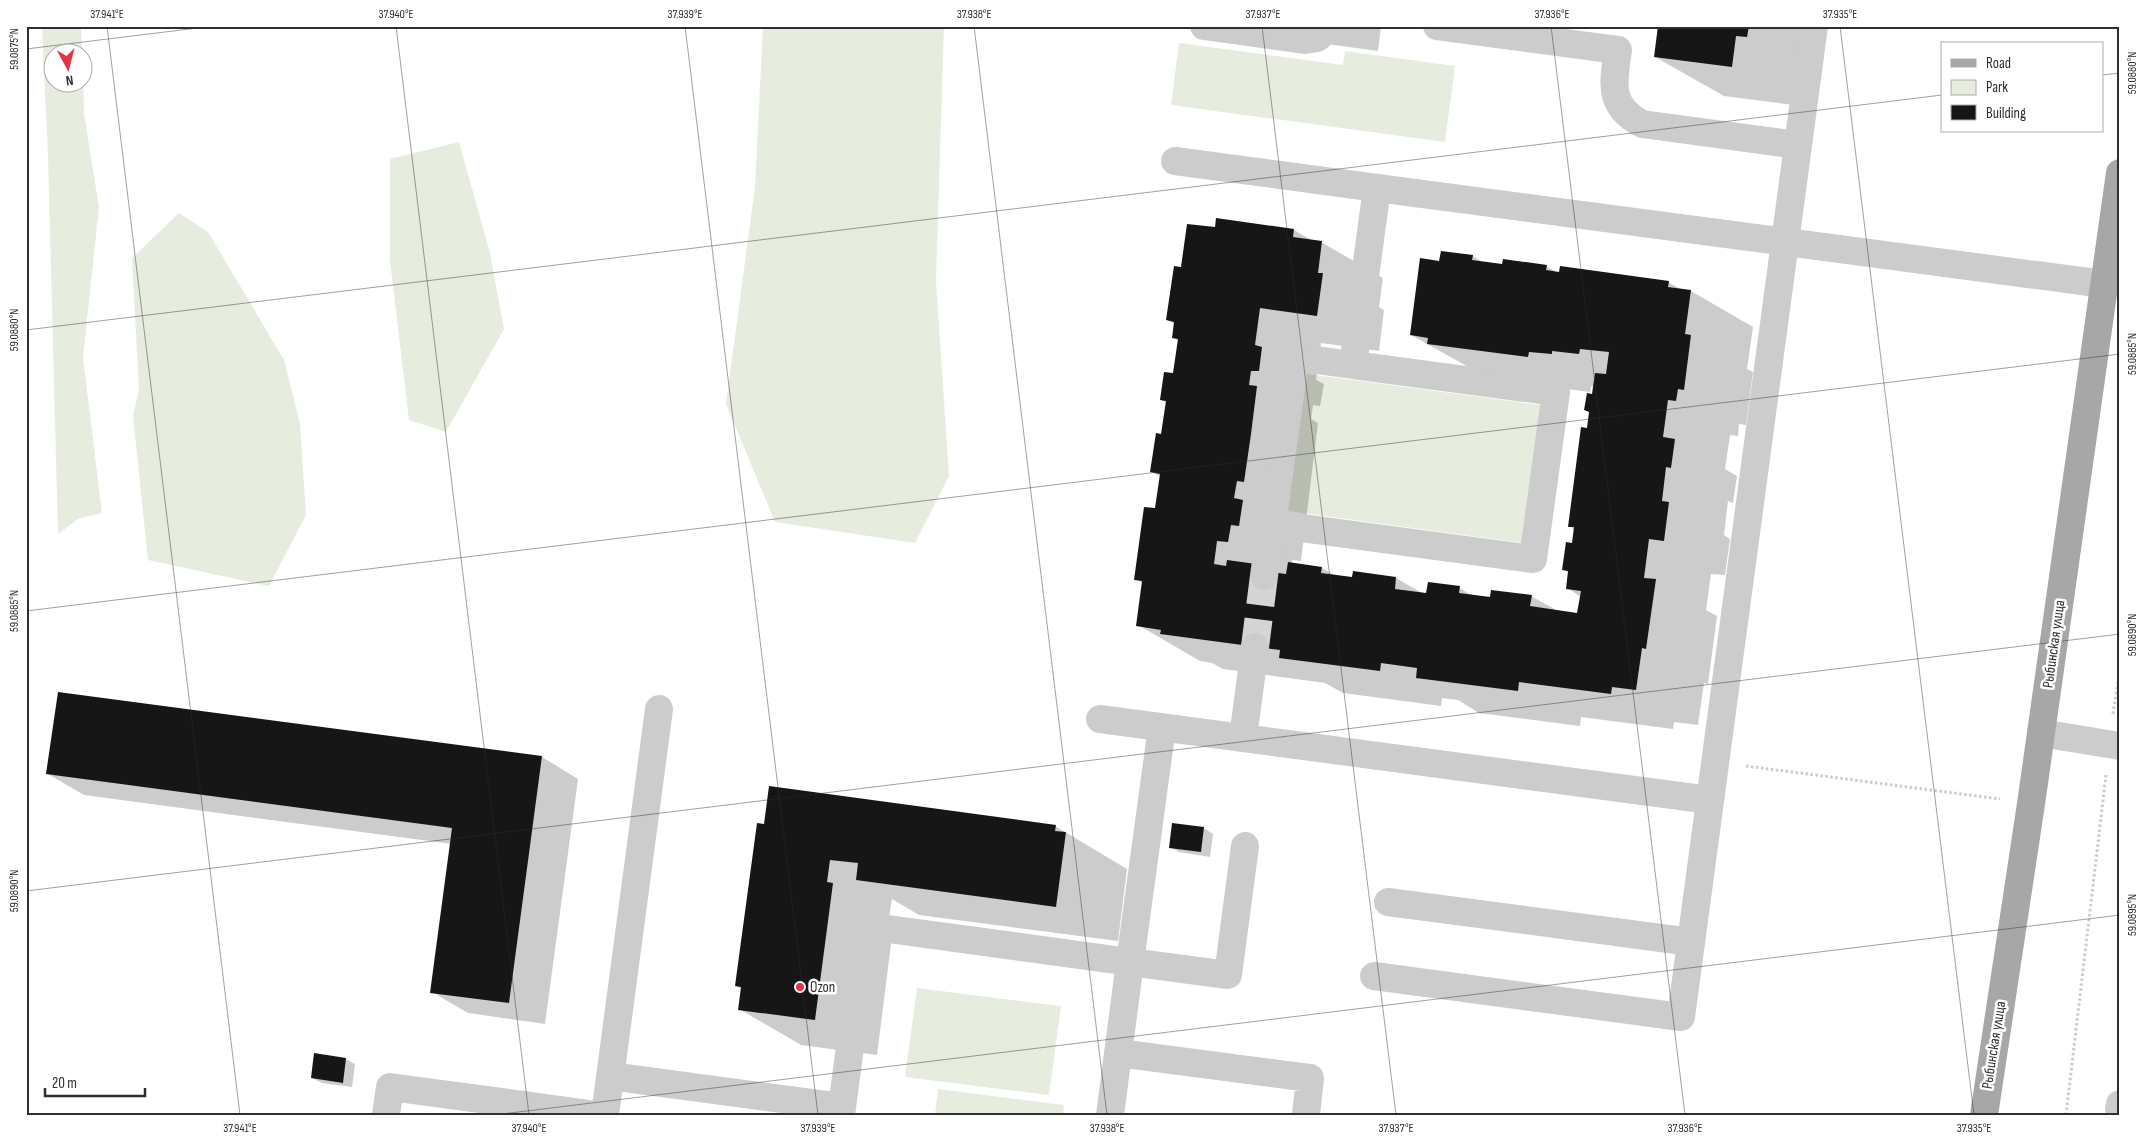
<svg xmlns="http://www.w3.org/2000/svg" width="2146" height="1141" font-family="'Sofia Sans Condensed',sans-serif">
<rect width="100%" height="100%" fill="#fff"/>
<path fill="#e6ecde" d="M42 26H81L82 52H52V82H82L83 76 84 114 99 207 83 358 102 513 78 519 58 534 48 156Z
M763 26H944L936 280 949 476 915 543 775 522 726 404 755 187Z
M1179 43 1343 65 1345 51 1455 66 1445 142 1171 105Z
M459 142 490 253 504 329 446 432 409 420 390 261V159Z
M179 213 208 232 284 360 300 424 306 515 269 586 148 560 133 415 139 390 132 258Z
M1307 374 1541 405 1523 543 1288 511Z
M917 988 1061 1006 1049 1095 905 1077Z
M938 1089 1064 1105 1063 1115H935Z"/>
<path fill="#0003" d="M1278 26H1381L1378 51 1305 41Z
M1658 26H1823L1801 106 1724 96 1655 57Z
M1217 220 1294 230 1313 241 1321 242 1383 278 1379 307 1384 310 1379 351 1321 343 1316 380 1324 384 1320 406 1313 405 1311 419 1318 423 1301 561 1292 560V564L1322 568 1336 576 1353 578 1354 573 1396 578 1422 593 1427 594 1459 588 1474 596 1491 599 1531 596 1558 611 1579 614 1581 597 1567 588 1569 573 1563 569 1573 544 1575 530 1569 526 1588 429 1594 387 1591 386 1590 392 1490 379 1411 335 1440 262 1442 252 1473 256 1484 263 1503 265 1546 266 1558 273 1668 282 1682 290 1691 291 1753 327 1747 369 1753 372 1746 425 1739 424 1738 436 1730 435 1725 469 1737 476 1733 503 1728 501 1724 535 1730 539 1725 575 1711 574 1706 610 1717 616 1708 684 1704 683 1698 725 1674 722 1673 729 1581 717 1580 726 1479 713 1458 700 1442 698 1441 706 1343 693 1325 683 1223 669 1212 663 1200 661 1138 625 1143 583 1136 579 1156 509 1161 477 1152 472 1163 436 1167 403 1161 400 1174 374 1179 341 1173 338 1175 324 1168 320 1182 268 1216 229Z
M542 757 578 779 545 1024 468 1013 432 992 452 844 84 795 48 774Z
M758 824 1055 826 1127 869 1118 941 919 915 892 899 889 917 894 920 877 1055 801 1045 739 1009 742 989 736 986Z
M1204 828 1213 834 1210 857 1179 852 1170 847Z
M346 1059 355 1064 352 1087 322 1083 312 1078Z"/>
<path fill="#161616" d="M1658 26H1749L1747 37 1736 36 1732 67 1654 57Z
M1216 218 1294 229 1293 237 1322 241 1318 273H1323L1317 316 1260 308 1255 345 1262 347 1259 371H1251L1249 385 1257 386 1251 434 1244 482 1237 481 1234 498 1243 500 1239 526 1231 525 1228 542 1217 541 1214 564 1226 566 1227 560 1256 564 1271 572 1286 574 1288 562 1322 567 1321 573 1352 577 1353 571 1396 577 1395 589 1426 593 1428 582 1460 586 1459 593 1490 597 1491 590 1532 595 1530 606 1577 613 1581 591 1566 589 1568 571 1562 570 1566 542 1572 543 1574 527H1568L1581 427 1587 428 1589 412 1584 410 1587 393 1592 394 1595 373 1606 374 1609 352 1580 349 1579 354 1552 351V354L1529 352 1528 357 1427 344 1428 338 1410 335 1420 258 1439 261 1441 251 1473 255 1472 260 1502 264 1503 259 1547 265 1546 270 1559 272 1560 266 1669 281 1668 287 1691 290 1685 334 1691 335 1684 390 1678 389 1676 401 1668 400 1663 437 1675 439 1671 468 1666 467 1662 501 1669 502 1664 541 1649 539 1644 578 1656 579 1646 649 1642 648 1636 690 1612 687 1611 694 1519 682 1518 691 1416 678 1417 668 1381 663 1380 671 1279 658 1280 650 1160 634 1161 630 1136 626 1142 581 1134 580 1144 507 1155 508 1160 474 1150 472 1156 433 1161 434 1166 401 1160 400 1164 372 1173 373 1178 339 1172 338 1174 322 1166 320 1174 266 1181 267 1187 224 1215 227Z
M58 692 542 756 509 1003 430 993 452 828 46 774Z
M769 786 1056 825 1055 831 1066 832 1056 907 856 880 858 863 830 860 827 882 833 883 815 1020 738 1010 741 987 735 986 757 823 764 824Z
M1172 823 1204 827 1201 852 1169 848Z
M314 1053 346 1058 343 1083 311 1078Z"/>
<g fill="none" stroke-linecap="round" stroke-linejoin="round">
<path stroke="#d5d5d5" stroke-width="28" stroke-dasharray="28 14" stroke-linecap="butt" d="M1255 647 1264 576"/>
<path stroke="#ccc" stroke-width="3" stroke-dasharray="2.5 2.5" stroke-linecap="butt" d="M2113 714 2120 669
M1746 766 2000 799
M2066 1115 2106 775"/>
<path stroke="#ccc" stroke-width="28" d="M1204 26 1305 40 1317 38 1332 26
M1437 26 1618 50C1613 84 1608 106 1642 124L1798 145
M1175 161 1377 188
M1353 365 1294 357 1271 524 1533 559 1556 392 1353 365 1377 188 2104 284
M1264 576 1271 524
M1100 719 1710 800
M2041 733 2120 746
M1243 738 1255 647
M1388 902 1691 942
M1374 976 1681 1017 1814 26
M1118 1053 1310 1078 1306 1115
M610 1076 842 1107
M2119 1110 2120 1104
M386 1115 390 1087 597 1115
M605 1115 659 709
M841 1115 866 926 1130 962 1162 727
M1110 1115 1130 962 1228 975 1245 846"/>
<path stroke="#a7a7a7" stroke-width="28" d="M1984 1115 2031 804 2120 173"/>
</g>
<path fill="none" stroke="#2f2f2f" stroke-width="1" stroke-opacity="0.45" d="M107 26 240 1115M396 26 529 1115M685 26 818 1115M974 26 1107 1115M1262 26 1396 1115M1551 26 1685 1115M1840 26 1974 1115M26 49 214 26M2102 75 2120 73M26 330 1942 95M26 611 2120 354M26 891 2120 634M494 1115 2120 915"/>
<circle fill="#e33546" stroke="#fff" stroke-width="2" cx="800" cy="987" r="5"/>
<g text-anchor="middle" dominant-baseline="central" stroke-width="5" stroke-linejoin="round" paint-order="stroke">
<g font-size="15" fill="#2f2f2f" stroke="#fff">
<text transform="translate(2054 644) rotate(-82)">Рыбинская улица</text>
<text transform="translate(1994 1045) rotate(-81)">Рыбинская улица</text>
</g>
<g font-size="15" fill="#2f2f2f" stroke="#fff" text-anchor="start">
<text x="810" y="987">Ozon</text>
</g>
</g>
<rect width="2146" height="1141" fill="none" stroke="#ffffff" stroke-width="55"/>
<rect x="1941" y="42" width="162" height="90" fill="#ffffff" stroke="#acacac"/>
<rect x="1951" y="59" width="25" height="8" fill="#a7a7a7" stroke="#acacac"/>
<text x="1986" y="68" font-size="15" fill="#2f2f2f">Road</text>
<rect x="1951" y="80" width="25" height="15" fill="#e6ecde" stroke="#acacac"/>
<text x="1986" y="92" font-size="15" fill="#2f2f2f">Park</text>
<rect x="1951" y="105" width="25" height="15" fill="#161616" stroke="#acacac"/>
<text x="1986" y="118" font-size="15" fill="#2f2f2f">Building</text>
<g transform="translate(68 68) rotate(173)"><circle r="24" fill="#ffffff" stroke="#acacac"/>
<path d="M0-4L9 19L0 12L-9 19Z" fill="#e33546"/>
<text y="-8" font-size="14" font-weight="bold" text-anchor="middle" fill="#2f2f2f">N</text>
</g>
<path d="M45 1088v8h100v-8" fill="none" stroke="#2f2f2f" stroke-width="2.5"/>
<text x="52" y="1088" font-size="15" fill="#2f2f2f" stroke="#ffffff" stroke-width="4" paint-order="stroke">20 m</text>
<rect x="28" y="28" width="2090" height="1086" fill="none" stroke="#2f2f2f" stroke-width="2"/>
<g font-size="12" text-anchor="middle" fill="#2f2f2f">
<text x="107" y="18">37.941°E</text>
<text x="396" y="18">37.940°E</text>
<text x="685" y="18">37.939°E</text>
<text x="974" y="18">37.938°E</text>
<text x="1263" y="18">37.937°E</text>
<text x="1552" y="18">37.936°E</text>
<text x="1840" y="18">37.935°E</text>
<text transform="translate(14 49) rotate(-90)" y="4">59.0875°N</text>
<text transform="translate(2132 73) rotate(-90)" y="4">59.0880°N</text>
<text transform="translate(14 330) rotate(-90)" y="4">59.0880°N</text>
<text transform="translate(2132 354) rotate(-90)" y="4">59.0885°N</text>
<text transform="translate(14 611) rotate(-90)" y="4">59.0885°N</text>
<text transform="translate(2132 635) rotate(-90)" y="4">59.0890°N</text>
<text transform="translate(14 891) rotate(-90)" y="4">59.0890°N</text>
<text transform="translate(2132 915) rotate(-90)" y="4">59.0895°N</text>
<text x="240" y="1132">37.941°E</text>
<text x="529" y="1132">37.940°E</text>
<text x="818" y="1132">37.939°E</text>
<text x="1107" y="1132">37.938°E</text>
<text x="1396" y="1132">37.937°E</text>
<text x="1685" y="1132">37.936°E</text>
<text x="1974" y="1132">37.935°E</text>
</g>
</svg>
